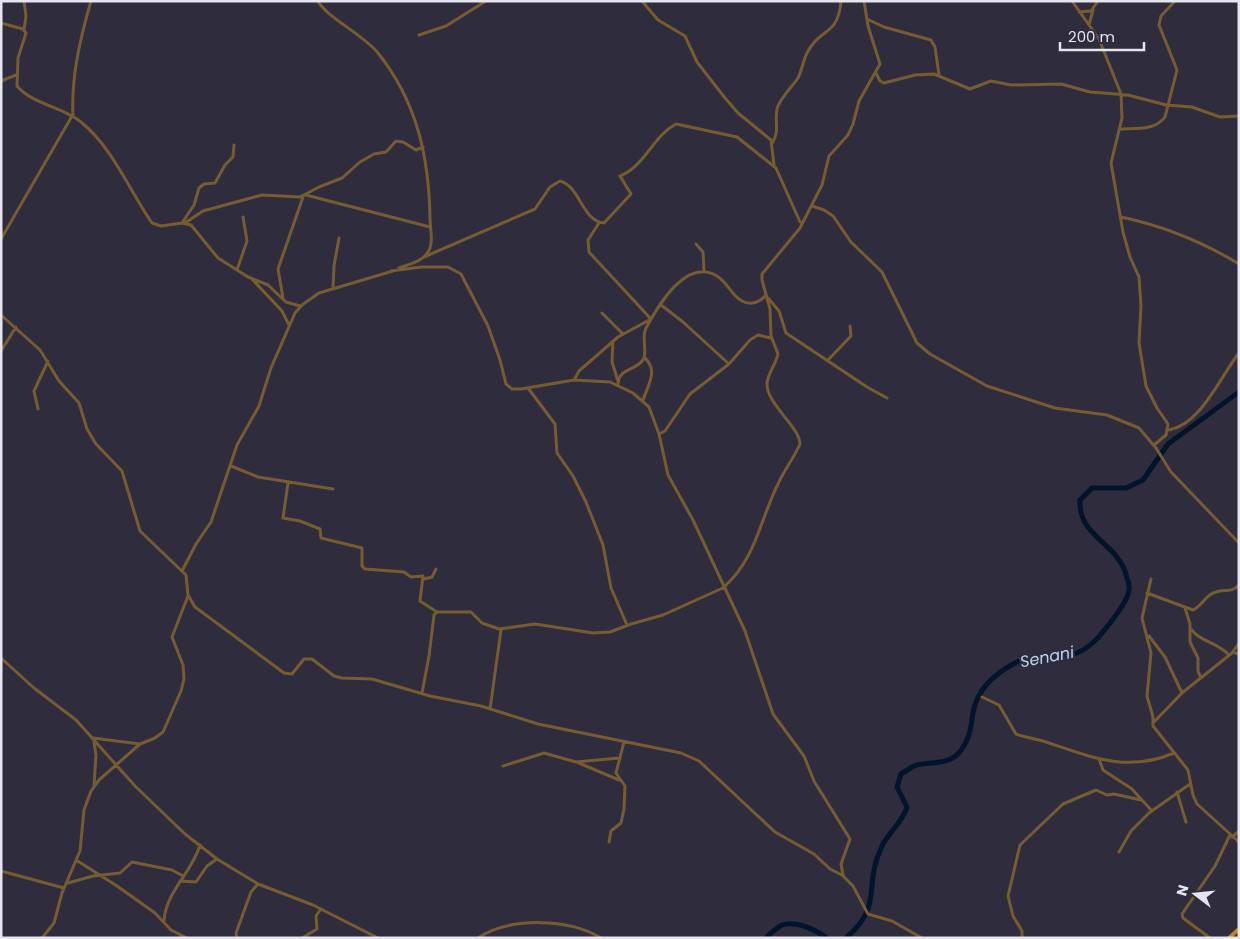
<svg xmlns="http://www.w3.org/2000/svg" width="1240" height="939" font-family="Poppins,sans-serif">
<rect width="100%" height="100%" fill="#2f2c3d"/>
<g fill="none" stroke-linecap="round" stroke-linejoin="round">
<path stroke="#00142b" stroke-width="5" d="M766 938C770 934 776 928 782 925 796 920 816 930 827 938
M846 938C884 905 863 888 881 848 887 833 902 824 907 807L897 787 901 774C906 771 912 766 917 765 934 761 950 766 962 749 970 738 971 726 973 713 977 689 994 674 1015 663 1033 653 1052 660 1071 655 1090 650 1102 634 1113 619 1119 611 1129 598 1129 589 1130 586 1128 581 1127 578 1120 543 1078 538 1080 500L1092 488H1126L1143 480 1168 444 1239 392"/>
<path stroke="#785c31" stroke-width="3" d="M24 1 26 16 24 30
M318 1C326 17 364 35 378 53 417 102 429 157 430 218 430 228 434 243 428 252 422 262 409 264 399 268
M642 1 658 20 685 36 697 62 725 98 738 113 771 140 774 165
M1072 1 1099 39 1121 94 1122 118 1111 163 1123 232 1130 257 1139 277 1141 306 1139 343 1146 386 1157 408 1168 424 1166 435 1154 445
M1079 12 1091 11 1098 1
M867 19 884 27 931 40 935 47 939 75
M1 23 23 29 26 33 18 58 17 86C32 104 63 107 81 122 113 148 129 190 152 223L161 226 182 223 191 225 218 258 248 277 268 285 286 302 300 306
M1089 25 1093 10
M419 35 446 26 486 1
M876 73 880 81 884 83 915 75 934 74 970 89 991 81 1011 85 1061 84 1090 92 1128 95 1166 105 1192 107 1220 117 1239 116
M1 81 16 75
M73 117C71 77 80 39 91 1
M1120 129C1135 128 1155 131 1165 117L1177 70 1159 25 1161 16 1175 1
M772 143C781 131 773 118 778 106 783 95 792 87 798 78 802 70 803 61 807 53 820 27 838 37 841 1
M306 195 430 227
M812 206 824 210 833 216 851 242 882 272 917 343 930 354 987 386 1055 408 1107 415 1139 428 1156 448 1171 472 1239 543
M1121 217C1164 226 1201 241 1239 264
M182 223 194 205 199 188 204 184 215 183 225 165 233 157 234 145
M185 223 203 211 262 195 300 197 319 187 342 178 360 162 374 154 386 152 396 141 403 142 416 150 423 147
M1 239 72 116
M696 244 703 252 704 271
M424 257 535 209 550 187 560 181C580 186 582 221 604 223L631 194 620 176C645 166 653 136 676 124L737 137 776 168 800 222
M237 270 247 241 243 217
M391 271 421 267H448L461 274 488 326 500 360 506 384 512 389H521L574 380 610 382 633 393 649 407 659 434 668 475 693 520 745 631 773 714 804 756 814 781 850 839 841 864 843 875
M251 278 282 311 289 325
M333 287 334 266 339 238
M283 298 278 269 303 197
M768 298 779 311 786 333 867 387 887 398
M661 305 683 322 729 364
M602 313 623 334
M1 315 40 350 59 381 79 403 87 429 96 444 122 471 140 531 186 575 188 595 195 607 284 673 292 674 304 659H312L334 676 342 678 372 679 430 696 481 706 538 724 681 753 699 761 775 832 814 854 830 869 842 875 853 886 868 914 892 921 922 938
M613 341 612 362 618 381
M1 351 16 327
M828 360 851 336 850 326
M574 380 579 371 618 337 651 319 589 252 588 240 599 223
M618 384C619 368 635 371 643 360 648 352 641 338 646 328 658 306 686 257 717 276 727 282 732 296 742 301 751 306 760 302 766 295
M528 388 555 424 557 453 573 476 586 502 603 545 611 588 627 625
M643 400C648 385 659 370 644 357
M38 409 34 391 48 361
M1169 430C1201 424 1220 377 1239 353
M659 434 665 431 690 394 729 364 750 340 758 335 771 338
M231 466 258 477 333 489
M288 483 283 518 300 521 320 529 321 538 362 548V566L365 569 404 572 411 577 423 576 420 601 437 612
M182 571 196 544 211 522 237 445 259 406 271 368 295 313 302 305 319 293 393 271
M424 579 432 577 436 569
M1151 579 1142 618 1151 653 1147 696 1153 717V726L1188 770 1193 795 1197 804 1239 842
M725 586C756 558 760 520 778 484 784 470 794 458 800 444 800 427 766 404 767 383 768 373 776 364 778 354L771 336 770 309 762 280V274L800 228 822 185 829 156 848 135 853 124 859 101 880 64 868 26 864 1
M1147 593 1193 610C1202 606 1206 594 1216 592 1225 589 1232 593 1239 585
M1185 608 1190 624V642L1198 658V671L1201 678
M1192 630C1199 641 1217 642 1229 655
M1149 636 1165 657 1182 693
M1233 652 1239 654
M1 658 34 688 76 720 135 786 185 834 217 859 258 884 313 905 378 938
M422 693 429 656 434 615 437 612H471L482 623 499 629 535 624 593 633 610 632 631 624 663 615 725 587
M982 697 999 705 1016 734C1026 738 1037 739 1046 742 1091 757 1127 773 1174 753
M490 709 501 630
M1153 723 1182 693 1232 653 1239 643
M93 738 140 744 155 738 163 732 181 691 184 679 183 665 172 637 188 596
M1099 759 1103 770 1132 789 1152 811
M579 763 619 780
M503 766 544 753 576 762 619 758
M94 785 96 755 94 742
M1177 792 1186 822
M1232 837 1239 831
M609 842 611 831 621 823 624 809 625 786 616 773 624 742
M1119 852 1131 831 1149 813 1190 784
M76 860 117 886 155 913 171 930 187 938
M1 871 64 888
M180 881 196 882 207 866 217 859
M68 883 93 876 120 873 132 862 172 870 183 876
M164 921C166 891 192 873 200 845
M42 938 54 923 62 893 80 851 84 810 91 791 99 780 140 744
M237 938 236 933 251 892 258 884
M302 938 317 929 316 916 321 909
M478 938C509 917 569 918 601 938
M1022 938V931L1013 916 1008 896 1020 845 1063 804 1096 790 1107 795 1114 794 1141 800
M1210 938 1183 918 1182 914 1215 866 1230 835"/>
<path stroke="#c08518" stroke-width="4" d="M1229 938 1239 929"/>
</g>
<g text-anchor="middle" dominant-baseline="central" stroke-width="4.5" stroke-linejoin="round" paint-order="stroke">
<g font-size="16" font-style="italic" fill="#b8d6f2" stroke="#2f2c3d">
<text transform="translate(1047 657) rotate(-11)">Senani</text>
</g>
</g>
<rect width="1240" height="939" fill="none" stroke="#e5e4ef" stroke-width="5"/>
<g transform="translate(1195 894) rotate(286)" stroke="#2f2c3d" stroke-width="4" paint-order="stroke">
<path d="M0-4L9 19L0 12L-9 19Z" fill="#e5e4ef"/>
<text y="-8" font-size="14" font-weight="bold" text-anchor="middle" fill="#e5e4ef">N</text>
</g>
<path d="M1060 42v8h84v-8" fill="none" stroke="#e5e4ef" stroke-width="2.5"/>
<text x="1068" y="42" font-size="15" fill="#e5e4ef" stroke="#2f2c3d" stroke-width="4" paint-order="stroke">200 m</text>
</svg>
